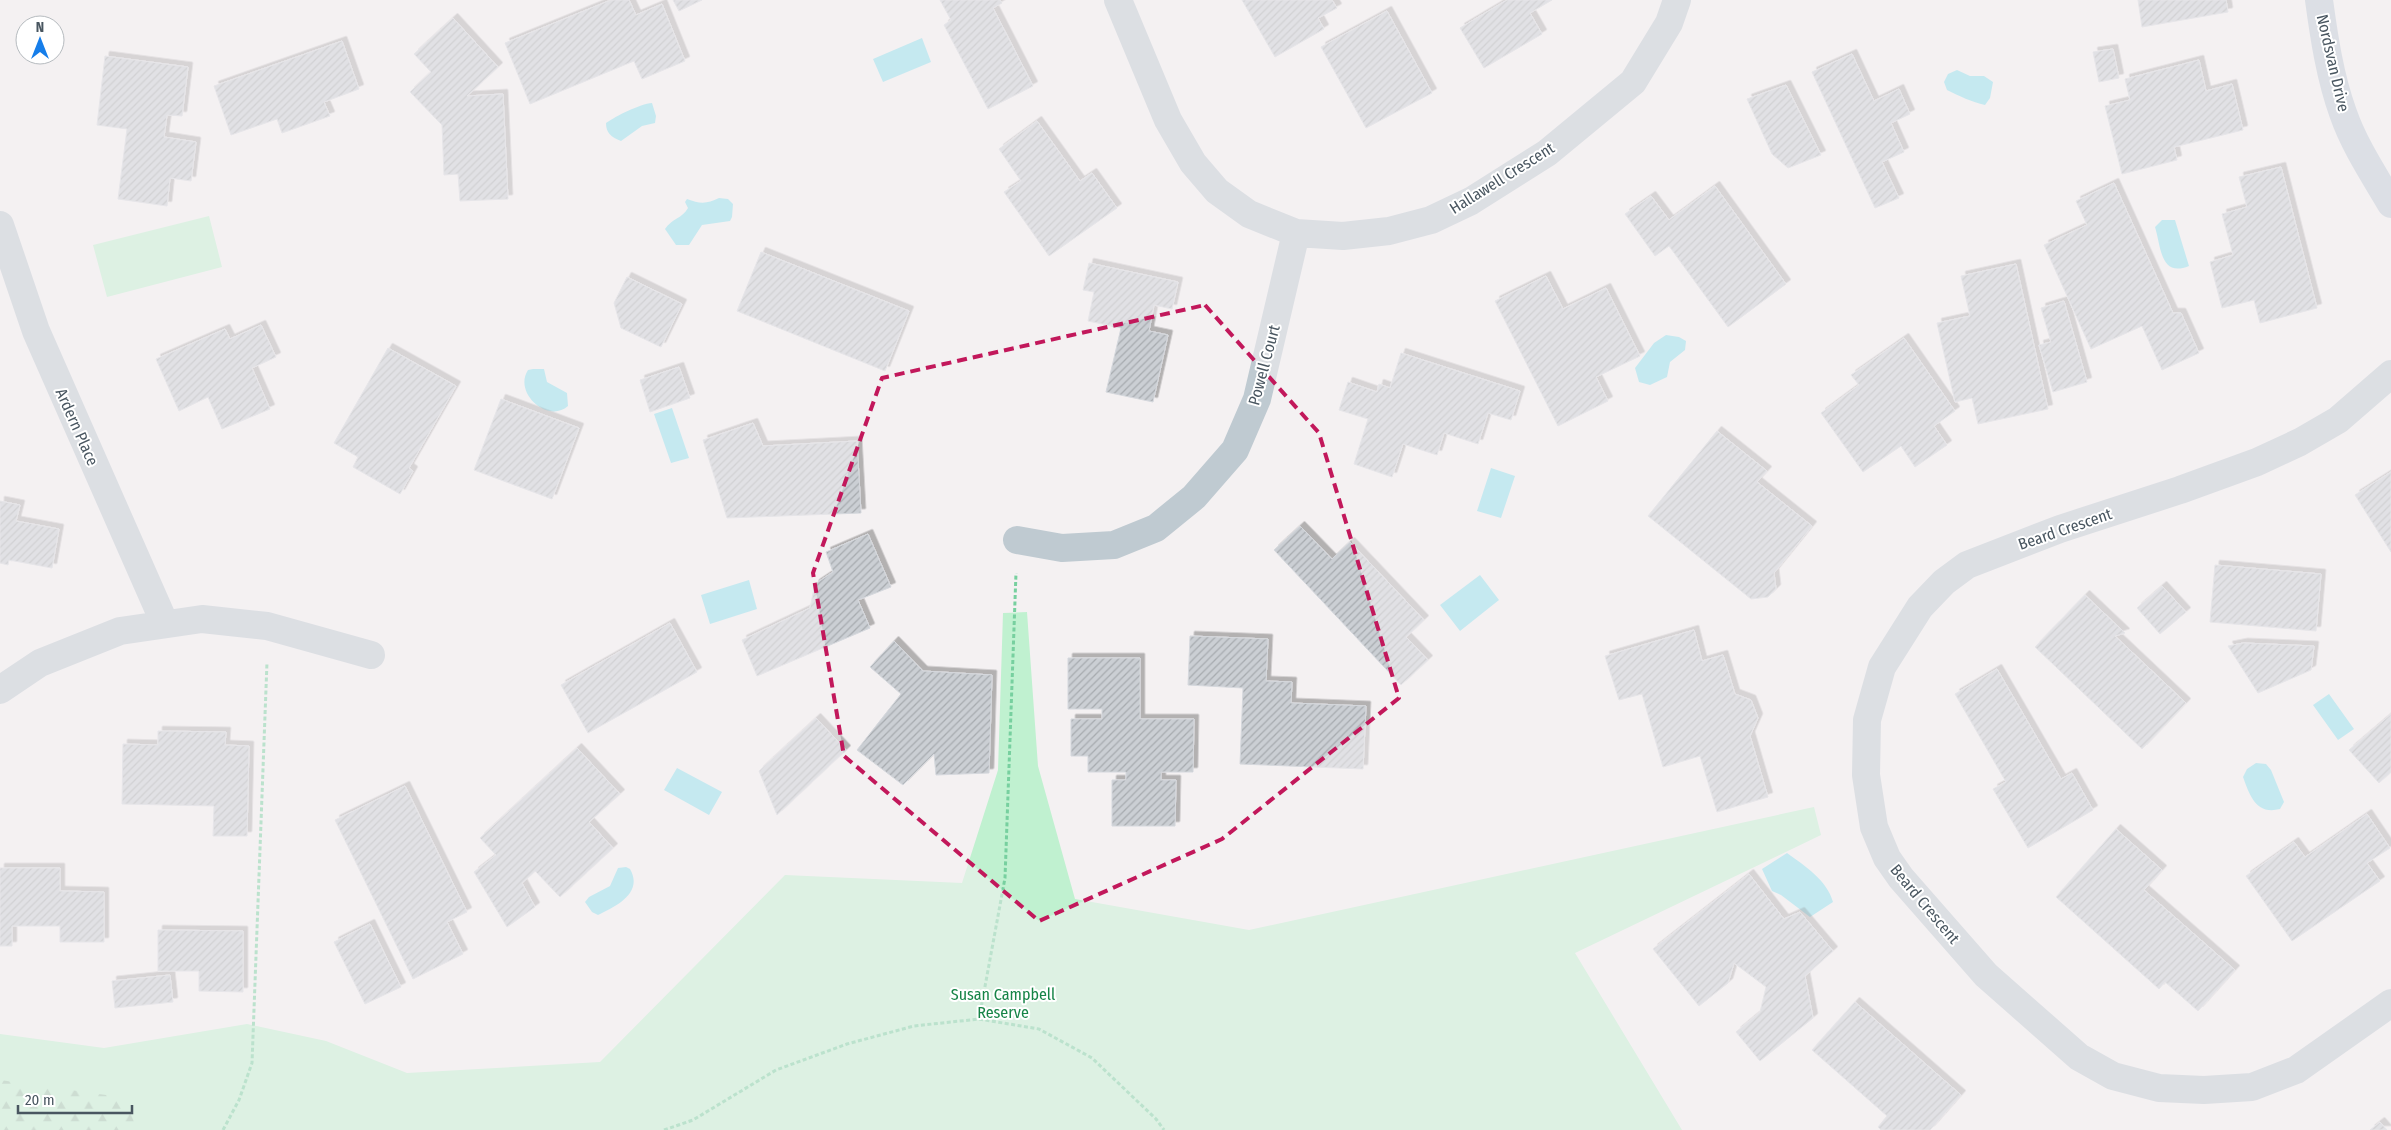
<svg xmlns="http://www.w3.org/2000/svg" width="2391" height="1130" font-family="'Fira Sans Condensed',sans-serif">
<defs>
<pattern id="forest-firs" width="22" height="20" patternUnits="userSpaceOnUse" patternTransform="scale(1.25)"><rect width="22" height="20" fill="#c0f1d0"/><path d="M5 1l3.5 6h-7zM16 11l3.5 6h-7z" fill="#9ec6ac"/></pattern>
<pattern id="building-hatch" width="6" height="6" patternUnits="userSpaceOnUse" patternTransform="scale(1.25)"><rect width="6" height="6" fill="#cbcfd4"/><path d="M-1 1l2-2M0 6l6-6M5 7l2-2" fill="none" stroke="#a7abaf"/></pattern>
<filter id="shadow"><feDropShadow dx="4.5" dy="-4.5" stdDeviation="0" flood-color="#0004"/></filter>
</defs>
<rect width="100%" height="100%" fill="#f4f1f2"/>
<path fill="#c0f1d0" d="M209 216 222 267 107 297 93 245Z
M1027 612 1038 766 1075 899 1249 930 1814 807 1821 835 1575 953 1682 1130H0V1034L104 1048 247 1024 326 1041 407 1073 600 1062 785 875 962 883 998 770 1003 613Z"/>
<path fill="url(#forest-firs)" d="M0 1080 106 1095 128 1106 137 1130H0Z"/>
<path fill="#8de0ee" d="M922 38 931 62 883 82 873 59Z
M1957 70 1970 76H1984L1993 82 1990 98 1985 105C1972 102 1959 96 1947 90L1944 82 1948 74Z
M652 103 656 116 655 123 642 126 621 141C611 137 606 133 606 123 616 116 640 104 652 103Z
M719 198 728 199 733 204 732 217 730 221 702 225 689 245H676L665 229C671 219 683 218 688 208L685 202 687 199C700 204 707 204 719 198Z
M2162 220H2175L2189 266C2160 278 2161 246 2155 227Z
M1666 335 1679 337 1686 341 1685 350 1670 362 1667 377 1650 385 1639 382 1635 368 1654 343Z
M533 369H544L547 382 567 393 568 406C548 424 513 393 528 370Z
M672 408 689 458 671 463 654 414Z
M1491 468 1515 476 1501 518 1477 511Z
M1480 575 1499 600 1460 631 1440 605Z
M749 580 757 609 710 624 701 595Z
M2329 694 2354 729 2338 740 2313 705Z
M2256 763 2266 764 2271 770 2284 802 2280 809C2256 815 2250 796 2243 777L2247 769Z
M677 768 722 792 709 815 664 790Z
M1787 853C1805 866 1827 880 1833 902L1810 917 1781 895 1772 891 1762 869Z
M626 867 630 869C644 893 615 907 598 915L592 912 585 902 589 897 610 886 618 868Z"/>
<path fill="url(#building-hatch)" stroke="#d5d8dd" filter="url(#shadow)" d="M611 0H629L636 15 662 4 685 61 642 79 634 61 530 104 505 43Z
M673 0H702L679 11Z
M940 0H1000L1002 3 993 8 1033 86 988 109 944 25 951 20Z
M1242 0H1332L1337 8 1318 18 1324 29 1275 57Z
M1507 0H1552L1530 13 1542 34 1484 68 1460 28Z
M2138 0H2226L2228 12 2142 27Z
M1387 11 1432 93 1366 128 1321 47Z
M453 18 498 67 467 96 503 94 508 199 460 201 458 174 444 175 442 125 410 92 431 72 414 54Z
M342 41 359 89 324 102 330 116 282 133 277 119 231 135 214 86Z
M2113 49 2119 78 2099 82 2093 52Z
M1852 54 1874 101 1899 89 1910 114 1891 123 1904 152 1882 162 1899 198 1875 208 1812 72Z
M105 56 188 67 182 116 167 115 164 137 196 142 191 181 170 178 167 206 118 199 127 129 97 125Z
M2199 60 2206 91 2232 84 2243 130 2174 147 2177 160 2122 174 2105 106 2130 100 2125 79Z
M1786 85 1821 155 1788 168 1772 154 1747 99Z
M1037 121 1080 181 1092 173 1117 208 1049 256 1004 192 1021 181 999 149Z
M2281 167 2317 308 2260 323 2254 300 2222 308 2210 262 2233 255 2222 214 2247 207 2239 177Z
M2114 183 2173 313H2181L2199 353 2162 370 2142 326 2091 349 2044 245 2087 225 2076 201Z
M1715 186 1786 284 1728 327 1669 246 1655 256 1625 214 1651 196 1669 220Z
M761 252 909 311 885 371 737 311Z
M1089 263 1178 282 1172 309 1154 305 1149 331 1168 335 1153 402 1106 392 1121 328 1088 321 1094 292 1083 290Z
M2016 264 2048 409 1978 424 1972 398 1955 402 1937 323 1970 316 1961 276Z
M1546 276 1563 309 1606 288 1640 356 1596 377 1608 401 1558 426 1495 301Z
M627 277 682 304 661 347 621 328 614 303Z
M2064 301 2087 382 2053 392 2039 345 2051 342 2041 308Z
M261 325 276 357 252 368 270 409 222 429 208 397 179 411 156 359 225 329 230 339Z
M1904 338 1955 411 1934 426 1947 445 1915 467 1901 446 1863 472 1821 413 1859 385 1851 375Z
M388 348 456 386 409 468 413 471 400 494 353 467 358 457 334 443Z
M1401 353 1520 391 1511 420 1488 413 1478 444 1444 433 1437 455 1403 444 1392 477 1354 464 1368 419 1339 410 1348 382 1377 392 1379 384 1390 388Z
M679 367 690 398 650 412 640 380Z
M501 399 579 428 552 499 474 470Z
M753 423 763 446 857 441 861 513 727 518 703 440Z
M1717 431 1767 471 1757 482 1812 526 1774 573 1776 589 1768 597 1751 599 1648 516Z
M2391 472V552L2355 495Z
M0 501 20 505 16 521 59 529 52 568 9 560 8 565 0 563Z
M1300 526 1332 559 1350 542 1424 620 1406 637 1428 660 1401 685 1274 550Z
M868 534 891 587 858 600 870 628 757 676 742 640 810 608 815 584 833 572 826 552Z
M2215 565 2321 574 2316 631 2210 622Z
M2162 586 2186 612 2160 634 2137 608Z
M2085 595 2125 633 2115 636 2186 703 2142 749 2035 647Z
M670 623 697 672 588 733 561 685Z
M1694 630 1702 661 1723 655 1735 694 1751 700 1758 718 1750 736 1768 797 1717 812 1700 756 1663 767 1642 694 1619 700 1605 656Z
M1190 636 1268 639 1266 681 1292 682 1291 703 1366 706 1363 769 1240 764 1243 688 1188 685Z
M894 641 923 671 992 675 989 773 936 775 934 754 903 785 857 750 901 694 870 667Z
M2243 643 2314 646 2311 670 2258 693 2228 646Z
M1068 658H1140V719H1194L1193 772H1161V780H1176L1175 826H1112V780H1126V772H1088V756H1071V719H1102V709H1068Z
M1997 669 2061 779 2072 773 2093 810 2028 848 1993 789 2006 782 1955 694Z
M2391 714V772L2379 783 2349 750Z
M816 718 846 750 777 815 759 771Z
M158 731 226 732 225 745 249 746 247 836H213L214 806 122 804 123 744 158 745Z
M577 748 620 794 589 822 613 848 560 897 535 871 522 883 535 907 507 927 474 872 496 855 480 838Z
M405 786 467 912 447 922 463 954 413 979 335 820Z
M2367 814 2390 848 2367 863 2380 881 2292 941 2246 876 2294 842 2305 857Z
M2116 829 2162 870 2144 890 2235 970 2198 1011 2165 982 2159 989 2056 897Z
M0 868H60V891L104 892V942H60V926H12V946H0Z
M1749 874 1784 919 1800 912 1833 951 1805 976 1813 1018 1760 1061 1736 1032 1760 1012 1766 987 1734 963 1728 983 1699 1006 1653 949Z
M370 924 401 987 365 1004 334 942Z
M158 930 243 931V992L199 991V971H158Z
M170 975 173 1002 115 1008 112 981Z
M1855 1002 1961 1095 1930 1130H1881L1878 1127 1887 1116 1812 1050Z
M2380 1122 2387 1130H2370Z"/>
<g fill="none" stroke-linecap="round" stroke-linejoin="round">
<path stroke="#77d09f" stroke-width="3" stroke-dasharray="4 2.5" stroke-linecap="butt" d="M979 1019 1005 878 1016 573
M223 1130 239 1100 252 1063 267 662
M664 1130 693 1120 776 1070 847 1044 914 1026 979 1019 1039 1029 1092 1058 1156 1119 1164 1130"/>
<path stroke="#bfcad1" stroke-width="28" d="M1118 0 1168 120 1193 163 1217 191 1249 214 1296 233 1343 236 1389 231 1431 220 1471 201 1547 153 1633 82 1669 23 1677 0
M0 225 36 331 165 624
M2391 374 2338 420 2300 442 2257 462 2180 490 2060 529 1967 565 1944 582 1920 607 1882 667 1867 720 1866 775 1874 827 1887 858 1901 878 1986 975 2079 1057 2113 1076 2159 1088 2204 1090 2252 1087 2296 1070 2391 1003
M1017 540 1062 548 1114 545 1156 528 1194 497 1235 450 1257 399 1296 233
M0 690 40 663 120 631 202 619 267 626 371 655"/>
<path stroke="#bfcbd5" stroke-width="28" d="M2319 0C2324 37 2330 77 2343 113 2354 145 2374 175 2391 204"/>
</g>
<path d="M0 0H2391V1130H0ZM1205 305 1319 433 1399 698 1222 839 1039 921 844 756 813 573 882 378Z" fill="#f4f1f2" fill-opacity=".55" fill-rule="evenodd"/>
<path fill="none" stroke="#c2185b" stroke-width="4" stroke-dasharray="10 6" stroke-linejoin="round" d="M1205 305 1319 433 1399 698 1222 839 1039 921 844 756 813 573 882 378Z"/>
<g text-anchor="middle" dominant-baseline="central" stroke-width="4" stroke-linejoin="round" paint-order="stroke">
<g font-size="16" fill="#495660" stroke="#fff">
<text transform="translate(2333 63) rotate(77)">Nordsvan Drive</text>
<text transform="translate(1502 178) rotate(-32)">Hallawell Crescent</text>
<text transform="translate(1264 365) rotate(-75)">Powell Court</text>
<text transform="translate(77 427) rotate(66)">Ardern Place</text>
<text transform="translate(2065 529) rotate(-19)">Beard Crescent</text>
<text transform="translate(1925 904) rotate(50)">Beard Crescent</text>
</g>
<g font-size="16" fill="#168447" stroke="#fff">
<text x="1003" y="994">Susan Campbell<tspan x="1003" dy="18">Reserve</tspan></text>
</g>
</g>
<g transform="translate(40 40)"><circle r="24" fill="#ffffff" stroke="#b6bbbf"/>
<path d="M0-4L9 19L0 12L-9 19Z" fill="#167eea"/>
<text y="-8" font-size="14" font-weight="bold" text-anchor="middle" fill="#495660">N</text>
</g>
<path d="M18 1105v8h114v-8" fill="none" stroke="#495660" stroke-width="2.5"/>
<text x="25" y="1105" font-size="15" fill="#495660" stroke="#ffffff" stroke-width="4" paint-order="stroke">20 m</text>
</svg>
